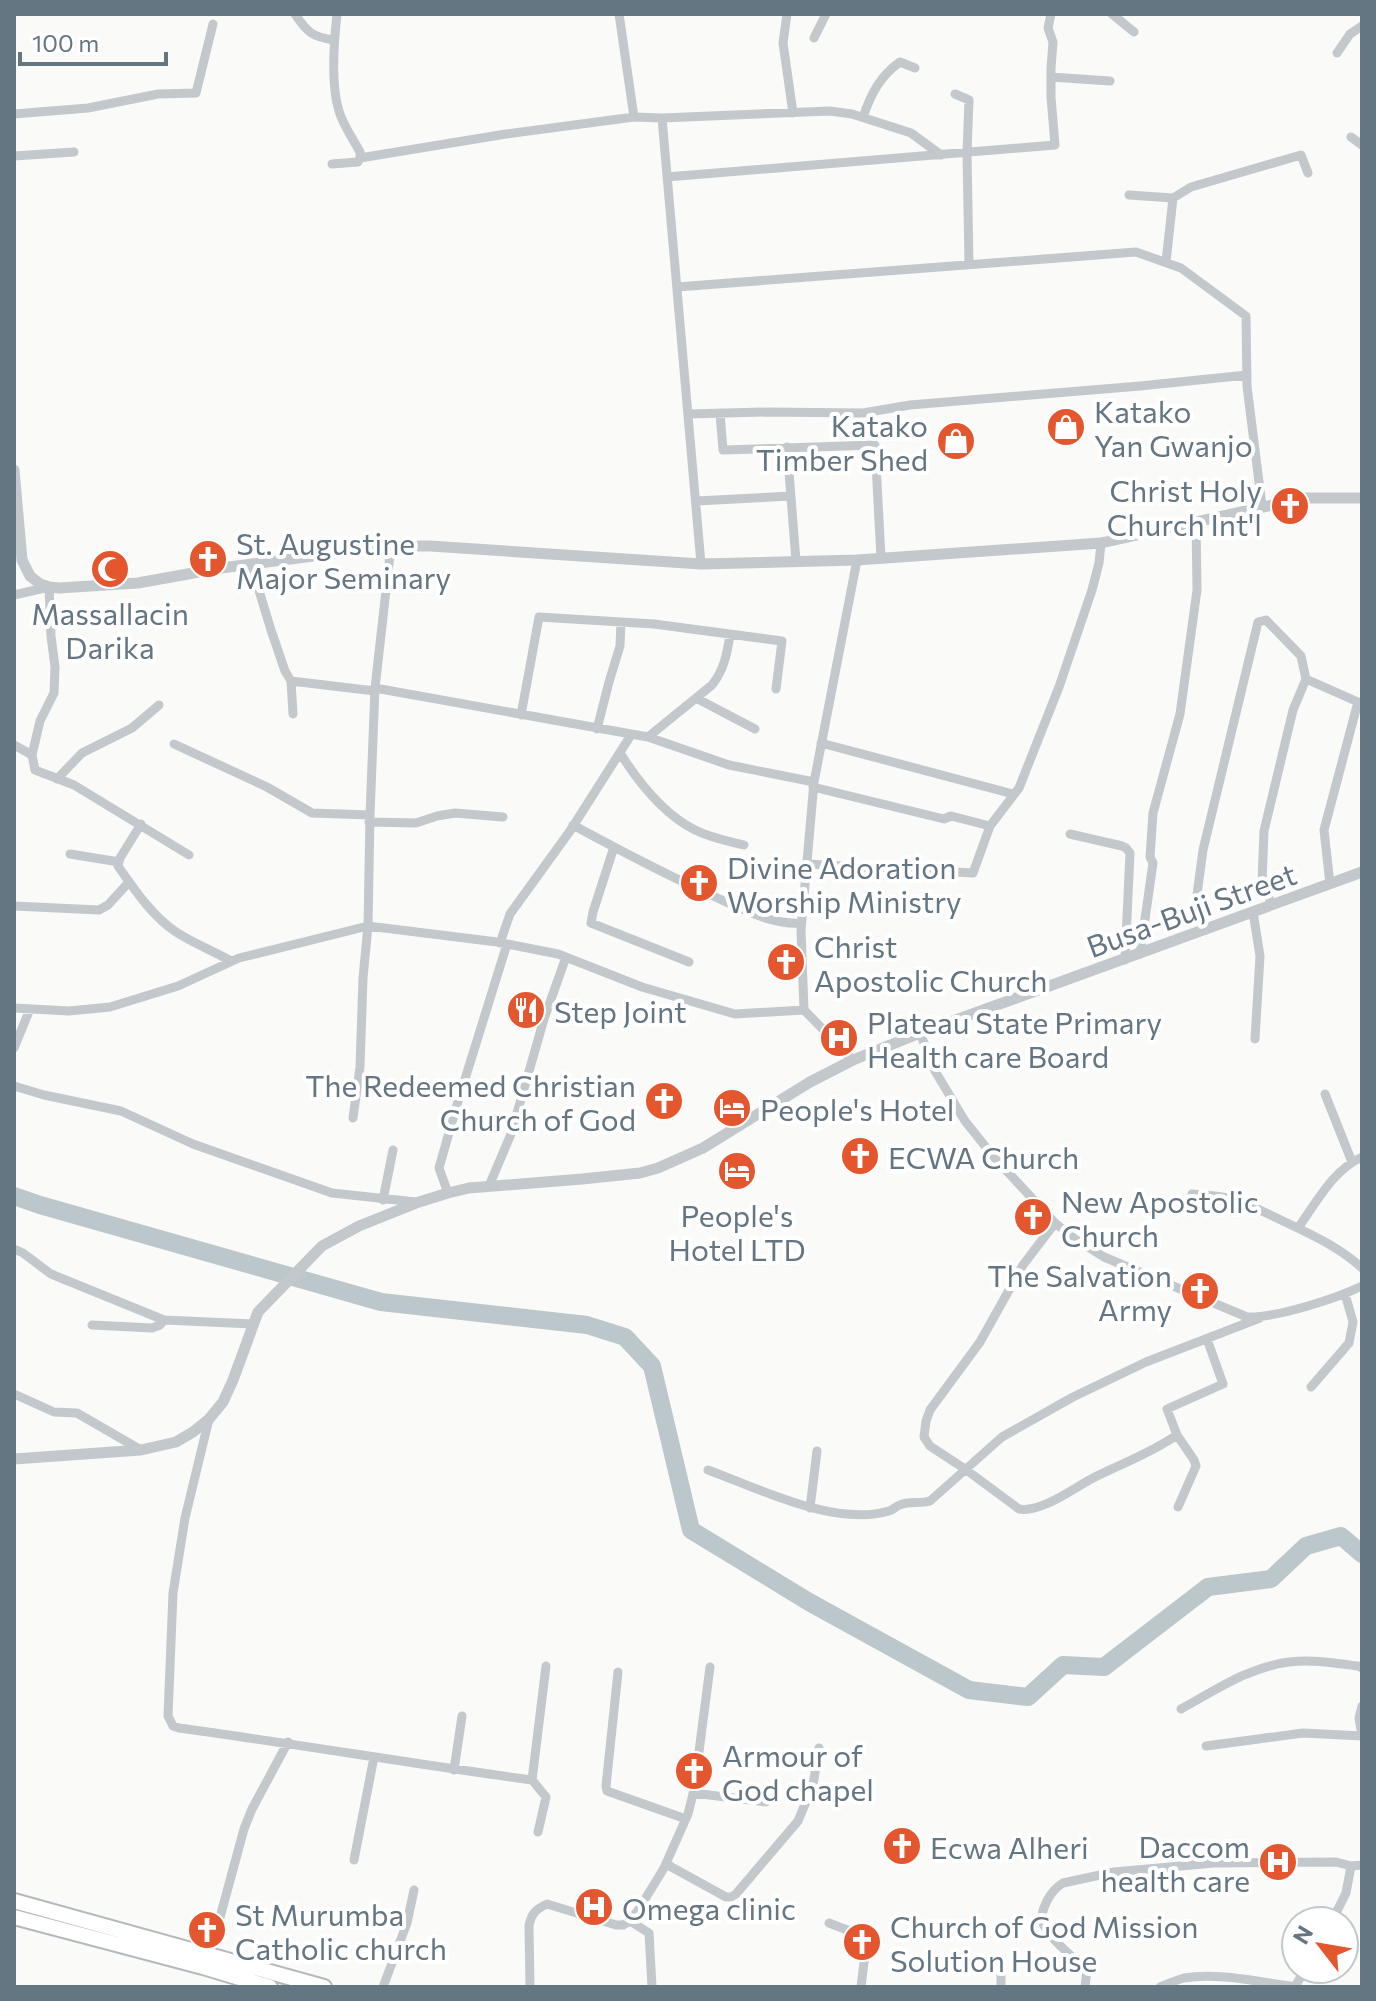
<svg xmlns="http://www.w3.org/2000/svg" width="1376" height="2001" font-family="Commissioner,sans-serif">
<rect width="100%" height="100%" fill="#fafaf8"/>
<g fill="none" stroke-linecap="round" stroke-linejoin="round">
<path stroke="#bbc7cb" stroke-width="18" d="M14 1196 40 1205 381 1302 587 1325 625 1337 652 1366 691 1530 809 1602 969 1690 1028 1697 1063 1665 1104 1667 1208 1587 1271 1579 1306 1546 1341 1536 1362 1554"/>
<defs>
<path id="trunk" d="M14 1901 324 1987
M14 1917 203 1967 270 1987"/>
</defs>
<use href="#trunk" stroke="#b4b9bd" stroke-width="18"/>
<path stroke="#c3c8cc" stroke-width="9" d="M295 14C307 32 312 37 334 40
M619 14 634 117
M787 14 783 43 793 113
M1112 14 1134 32
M814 38 826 14
M1337 53 1350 34 1362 26
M1051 77 1110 81
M955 94 969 100 967 153 969 264
M14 114 88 108 158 94 196 93 213 24
M863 117C871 94 880 76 900 62L915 68
M662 118 701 564
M1351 137 1362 145
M14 156 74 152
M360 158 506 134 634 117 662 118 830 111 852 114 911 133 941 155
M332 164 358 162 360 158V152C353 139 343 125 339 111 331 86 334 41 337 14
M667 177 1055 145 1051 97V68L1053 42 1048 28 1051 14
M1129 195 1173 198 1191 187 1301 155 1308 173
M1166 262 1173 198
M677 287 1136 252 1181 268 1246 316 1247 386 1262 506
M720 413 723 450 875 445 881 558
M688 414 767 412 863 413 910 405 1140 386 1247 375
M787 447 796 561
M696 501 791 496
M251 564 271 630 285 671 291 681 293 714
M14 595 49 587 51 636 55 667 54 693 40 721 32 755 35 770 74 785 189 855
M291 681 375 691
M375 688 648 737 729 765 814 782
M696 698 755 729
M521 715 539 617 654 624 782 641 776 689
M597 729 609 682 620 646 621 622
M648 737 712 685C724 670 727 654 730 635
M821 743 1013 794
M174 744 267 787 312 813 370 815
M14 745 32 755
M620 753C639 783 663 814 695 830 711 838 728 841 744 845
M57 779 82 753 132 728 159 705
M813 787 944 819 951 816 990 826
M369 822 416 823 437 816 455 813 503 817
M141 824 120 858 118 866C134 889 152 916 176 932 193 943 213 951 231 961
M573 825C619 850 665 874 713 896 740 908 771 925 801 923
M1070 834 1122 846 1126 848 1130 853 1125 960
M614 847 593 912 591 923 689 962
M70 854 119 862
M807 864 973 873 990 826 1019 788 1059 687 1092 590 1099 563 1101 543
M1272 905 1262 882 1264 831 1293 710 1306 679
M14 906 99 910 108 905 129 882
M1253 912 1260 956 1255 1039
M1206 930 1196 902 1203 850 1258 622 1266 620 1301 656 1306 679 1358 702 1324 830 1330 884
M500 943 510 914 570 831 631 735
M1140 954 1153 863 1150 857 1153 813 1180 714 1197 590 1196 521
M14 1008 69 1011 110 1007 178 986 239 958 368 926 497 942 558 954 642 987 735 1014 804 1010
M920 1033 935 1071 965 1121 993 1156 1055 1223 1075 1239 1104 1257 1247 1317C1276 1318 1335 1299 1362 1286
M14 1048 30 1009
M853 1060 804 1010 801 930 814 782 857 560
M14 1086 44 1095 121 1111 193 1144 332 1193 416 1202
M1325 1094 1352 1162
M353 1118 360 1067 363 978 368 926 370 815 375 688 391 546
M489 1186 511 1134 544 1019 566 957
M448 1193 439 1168 456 1108 507 944
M1192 1194C1207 1195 1221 1195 1235 1200 1251 1205 1266 1213 1281 1220 1310 1234 1338 1246 1362 1268
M383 1200 393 1150
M1055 1223 1023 1265 980 1342 930 1410 926 1421 924 1437 930 1446 965 1469 1019 1509C1041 1513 1074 1488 1093 1478 1121 1464 1151 1453 1177 1435
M1298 1228C1316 1203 1333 1170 1362 1157
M14 1249 23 1253 51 1274 164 1320 253 1324
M92 1325 152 1328 160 1325 164 1320
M1311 1387 1349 1343 1353 1322 1345 1294
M14 1394 54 1412 77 1413 141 1450
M209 1419 185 1518 173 1593 168 1716 173 1726 179 1728C297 1744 414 1764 532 1780L546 1666
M708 1470C760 1489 834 1527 889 1511 893 1510 896 1506 900 1505 908 1501 920 1504 930 1501L1002 1437 1073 1397 1146 1362 1260 1318
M1178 1507 1196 1466 1194 1460 1177 1435 1167 1409 1223 1384 1207 1339
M810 1508 817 1451
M618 1672 606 1786 607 1791 686 1819
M1181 1709C1216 1690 1249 1667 1289 1662 1312 1659 1335 1663 1358 1666L1362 1668
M1206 1746 1303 1733 1362 1736 1359 1718 1362 1706
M454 1770 462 1716
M532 1780 546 1797 538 1832
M693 1793 766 1802
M354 1860 374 1757
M666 1864 726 1897H731L736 1894 798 1821 813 1785 819 1748
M630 1921 649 1933 652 1987
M1332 1921 1346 1893 1351 1866
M829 1923 863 1936 865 1954 861 1987
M210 1954 244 1829 252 1809 288 1742
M383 1987 407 1923 414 1890
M530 1987 529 1926C531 1914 536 1909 547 1904L616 1925H623L630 1921 639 1909 664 1868 688 1814 694 1790 710 1667
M1001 1987V1968
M1085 1987 1087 1970C1070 1954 1052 1942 1041 1920 1043 1906 1050 1891 1063 1883L1114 1872 1214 1863 1336 1862 1351 1866 1362 1865
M1160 1987C1168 1984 1176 1980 1184 1978 1218 1972 1263 1983 1298 1987
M1295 1987 1305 1969"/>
<path stroke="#c3c8cc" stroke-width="11" d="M14 470 22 560 30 576 40 584 49 587 59 588 138 583 221 568 391 546H430L701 564 857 560 1101 543 1304 498H1362
M14 1459 141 1450 176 1442 193 1432 209 1419 223 1402 233 1380 258 1312 322 1246 359 1226 419 1202 448 1193 469 1188 582 1179 640 1173 658 1168 703 1148 810 1082 853 1060 920 1033 1362 872"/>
<use href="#trunk" stroke="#fff" stroke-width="14"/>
</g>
<defs>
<symbol id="shop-disc" viewBox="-11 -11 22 22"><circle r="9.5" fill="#e4572e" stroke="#fff"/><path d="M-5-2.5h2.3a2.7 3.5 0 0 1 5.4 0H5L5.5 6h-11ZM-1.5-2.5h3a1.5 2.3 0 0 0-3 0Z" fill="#fff"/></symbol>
<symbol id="church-disc" viewBox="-11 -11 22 22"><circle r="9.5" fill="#e4572e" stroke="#fff"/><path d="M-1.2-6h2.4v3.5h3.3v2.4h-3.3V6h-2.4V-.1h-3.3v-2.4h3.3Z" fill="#fff"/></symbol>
<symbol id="mosque-disc" viewBox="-11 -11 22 22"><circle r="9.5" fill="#e4572e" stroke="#fff"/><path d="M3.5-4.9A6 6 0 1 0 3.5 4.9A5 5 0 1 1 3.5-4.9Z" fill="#fff"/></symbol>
<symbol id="restaurant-disc" viewBox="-11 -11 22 22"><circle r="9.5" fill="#e4572e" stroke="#fff"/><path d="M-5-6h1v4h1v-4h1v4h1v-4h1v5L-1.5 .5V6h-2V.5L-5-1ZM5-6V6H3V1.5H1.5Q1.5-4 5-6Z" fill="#fff"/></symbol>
<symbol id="hospital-disc" viewBox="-11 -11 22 22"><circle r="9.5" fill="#e4572e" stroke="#fff"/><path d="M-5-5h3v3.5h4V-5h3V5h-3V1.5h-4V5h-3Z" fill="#fff"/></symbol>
<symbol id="hotel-disc" viewBox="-11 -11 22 22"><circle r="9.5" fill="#e4572e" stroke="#fff"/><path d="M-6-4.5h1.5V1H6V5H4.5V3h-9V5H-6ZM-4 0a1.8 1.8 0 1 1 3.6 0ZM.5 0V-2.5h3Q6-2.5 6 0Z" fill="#fff"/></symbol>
</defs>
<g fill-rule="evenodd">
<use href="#shop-disc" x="1044" y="405" width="44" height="44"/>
<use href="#shop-disc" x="934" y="419" width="44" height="44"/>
<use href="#church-disc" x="1268" y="484" width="44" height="44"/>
<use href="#church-disc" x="186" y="537" width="44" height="44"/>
<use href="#mosque-disc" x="88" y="547" width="44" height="44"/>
<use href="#church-disc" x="677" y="861" width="44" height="44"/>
<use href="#church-disc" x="764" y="940" width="44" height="44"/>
<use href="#restaurant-disc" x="504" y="988" width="44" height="44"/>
<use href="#hospital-disc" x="817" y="1016" width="44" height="44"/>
<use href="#church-disc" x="642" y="1079" width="44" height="44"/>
<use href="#hotel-disc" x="710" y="1086" width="44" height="44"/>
<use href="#church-disc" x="838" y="1134" width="44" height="44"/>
<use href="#hotel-disc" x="715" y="1149" width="44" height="44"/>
<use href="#church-disc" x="1011" y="1195" width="44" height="44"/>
<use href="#church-disc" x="1178" y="1269" width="44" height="44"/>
<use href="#church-disc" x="672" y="1749" width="44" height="44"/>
<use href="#church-disc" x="880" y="1824" width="44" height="44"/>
<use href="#hospital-disc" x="1256" y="1840" width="44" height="44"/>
<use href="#hospital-disc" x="572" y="1885" width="44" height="44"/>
<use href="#church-disc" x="185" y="1908" width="44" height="44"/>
<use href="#church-disc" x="840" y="1920" width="44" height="44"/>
</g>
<g text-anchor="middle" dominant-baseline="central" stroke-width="8" stroke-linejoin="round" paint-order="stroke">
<g font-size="30" fill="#657683" stroke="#fff" text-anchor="start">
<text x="1094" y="410">Katako<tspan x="1094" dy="34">Yan Gwanjo</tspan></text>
<text x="928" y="424" text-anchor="end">Katako<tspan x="928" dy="34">Timber Shed</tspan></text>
<text x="1262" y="489" text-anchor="end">Christ Holy<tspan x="1262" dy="34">Church Int'l</tspan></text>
<text x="236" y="542">St. Augustine<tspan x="236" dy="34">Major Seminary</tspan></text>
<text x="110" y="612" text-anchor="middle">Massallacin<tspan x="110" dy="34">Darika</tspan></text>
<text x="727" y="866">Divine Adoration<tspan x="727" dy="34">Worship Ministry</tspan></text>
<text x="814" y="945">Christ<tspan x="814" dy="34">Apostolic Church</tspan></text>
<text x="554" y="1010">Step Joint</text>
<text x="867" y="1021">Plateau State Primary<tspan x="867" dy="34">Health care Board</tspan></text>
<text x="636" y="1084" text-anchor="end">The Redeemed Christian<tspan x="636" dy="34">Church of God</tspan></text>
<text x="760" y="1108">People's Hotel</text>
<text x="888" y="1156">ECWA Church</text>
<text x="1061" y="1200">New Apostolic<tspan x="1061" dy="34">Church</tspan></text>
<text x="737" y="1214" text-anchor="middle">People's<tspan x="737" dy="34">Hotel LTD</tspan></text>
<text x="1172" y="1274" text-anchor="end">The Salvation<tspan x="1172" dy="34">Army</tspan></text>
<text x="722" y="1754">Armour of<tspan x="722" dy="34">God chapel</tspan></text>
<text x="1250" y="1845" text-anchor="end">Daccom<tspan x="1250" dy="34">health care</tspan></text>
<text x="930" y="1846">Ecwa Alheri</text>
<text x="622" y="1907">Omega clinic</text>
<text x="235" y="1913">St Murumba<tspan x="235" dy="34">Catholic church</tspan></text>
<text x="890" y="1925">Church of God Mission<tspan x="890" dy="34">Solution House</tspan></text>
</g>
<g font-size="30" fill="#657683" stroke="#fff">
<text transform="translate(1191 909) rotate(-20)">Busa-Buji Street</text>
</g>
</g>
<rect width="1376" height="2001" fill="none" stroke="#657683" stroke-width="32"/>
<g transform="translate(1320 1945) rotate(301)"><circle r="38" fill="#ffffff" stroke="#c1c8cd" stroke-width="2"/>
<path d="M0-6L14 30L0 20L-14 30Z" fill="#e4572e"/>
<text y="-12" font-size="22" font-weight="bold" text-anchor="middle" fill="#657683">N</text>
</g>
<path d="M20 52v12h146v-12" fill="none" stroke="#657683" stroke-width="4"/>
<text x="32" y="52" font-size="24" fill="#657683" stroke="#ffffff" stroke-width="6" paint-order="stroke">100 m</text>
</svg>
